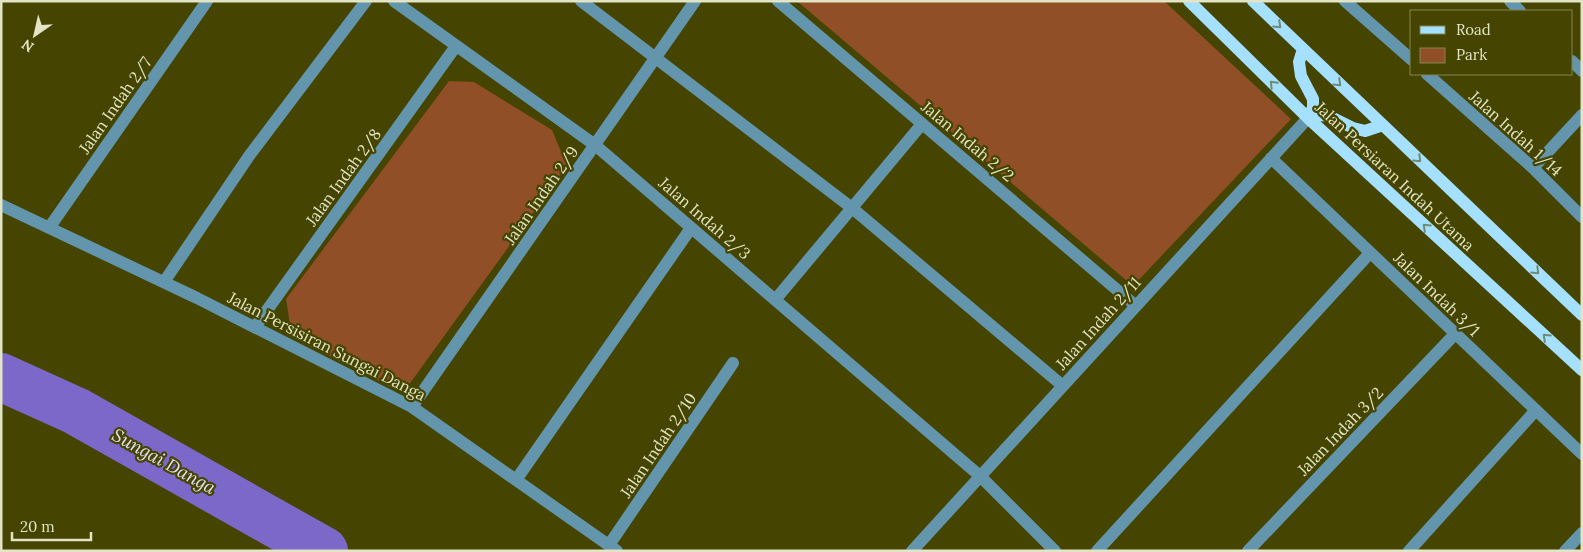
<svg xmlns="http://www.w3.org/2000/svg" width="1583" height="552" font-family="Lora,serif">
<rect width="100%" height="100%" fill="#454501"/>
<path fill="#904f26" d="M797 1H1164L1291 119 1133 286Z
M449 81 474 82 552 130 567 166 403 393 292 337 286 299Z"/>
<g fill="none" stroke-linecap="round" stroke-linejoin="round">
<path stroke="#7b68c8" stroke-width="48" d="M1 377 76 411 324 551"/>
<path stroke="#6395ad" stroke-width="12" d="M394 1 595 145 980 476 1055 551
M581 1 852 208 1063 386
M778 1 1136 306
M1345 1 1412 60
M1510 1 1520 11
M1572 61 1582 71
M1427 74 1533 168 1582 217
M1271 158 1582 454
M1533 168 1582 115
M1 205 197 298 412 407 617 551
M49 228 207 1
M164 282 249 156 366 1
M775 300 922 124
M255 327 456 46
M412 407 695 1
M516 480 691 228
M609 545 733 363
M912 551 1308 118
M1097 551 1370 253
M1248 551 1455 334
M1409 551 1536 410
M1565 551 1582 533"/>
<path stroke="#a5e1ff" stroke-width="12" d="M1189 1 1308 118 1582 370
M1253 1 1582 315
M1303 49 1299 62 1301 76 1313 99V108L1308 118
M1308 118 1321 115 1329 116 1353 128 1365 131 1383 125"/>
</g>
<defs><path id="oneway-chevron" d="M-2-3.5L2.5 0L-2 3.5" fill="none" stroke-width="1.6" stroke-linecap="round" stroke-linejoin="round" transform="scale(1.25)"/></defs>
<g stroke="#708b73">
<use href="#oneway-chevron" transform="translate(1278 25) rotate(44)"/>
<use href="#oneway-chevron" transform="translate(1338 83) rotate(44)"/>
<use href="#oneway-chevron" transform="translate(1273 84) rotate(-135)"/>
<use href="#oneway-chevron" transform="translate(1418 159) rotate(44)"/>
<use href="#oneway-chevron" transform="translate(1426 227) rotate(-137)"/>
<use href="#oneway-chevron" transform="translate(1536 271) rotate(44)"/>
<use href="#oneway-chevron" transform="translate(1546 337) rotate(-137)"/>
</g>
<g text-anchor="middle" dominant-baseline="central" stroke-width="4.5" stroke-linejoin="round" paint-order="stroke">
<g font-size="16" fill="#e2e4c5" stroke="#454501">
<text transform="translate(115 105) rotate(-55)">Jalan Indah 2/7</text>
<text transform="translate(1516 133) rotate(42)">Jalan Indah 1/14</text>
<text transform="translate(968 141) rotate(40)">Jalan Indah 2/2</text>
<text transform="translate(1395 176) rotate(43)">Jalan Persiaran Indah Utama</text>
<text transform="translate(343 177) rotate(-54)">Jalan Indah 2/8</text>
<text transform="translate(541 195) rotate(-55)">Jalan Indah 2/9</text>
<text transform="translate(705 218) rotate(41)">Jalan Indah 2/3</text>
<text transform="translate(1437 294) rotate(44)">Jalan Indah 3/1</text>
<text transform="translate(1098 323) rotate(-48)">Jalan Indah 2/11</text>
<text transform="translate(327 346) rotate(27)">Jalan Persisiran Sungai Danga</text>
<text transform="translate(1340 431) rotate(-46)">Jalan Indah 3/2</text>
<text transform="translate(658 445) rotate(-56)">Jalan Indah 2/10</text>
</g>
<g font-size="18" font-style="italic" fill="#e2dff8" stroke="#454501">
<text transform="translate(164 461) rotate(29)">Sungai Danga</text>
</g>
</g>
<rect width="1583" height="552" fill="none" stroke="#e2e4c5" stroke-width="5"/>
<rect x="1410" y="10" width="162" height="65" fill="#454501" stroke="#84854f"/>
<rect x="1420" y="26" width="25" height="8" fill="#a5e1ff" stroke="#84854f"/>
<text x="1456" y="35" font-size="15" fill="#e2e4c5">Road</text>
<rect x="1420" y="48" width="25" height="15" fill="#904f26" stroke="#84854f"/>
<text x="1456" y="60" font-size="15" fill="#e2e4c5">Park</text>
<g transform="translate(35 35) rotate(214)" stroke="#454501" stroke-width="4" paint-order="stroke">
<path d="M0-4L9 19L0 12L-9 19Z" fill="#e2e4c5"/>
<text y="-8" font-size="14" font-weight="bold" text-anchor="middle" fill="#e2e4c5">N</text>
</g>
<path d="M12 532v8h79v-8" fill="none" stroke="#e2e4c5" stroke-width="2.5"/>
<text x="20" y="532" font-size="15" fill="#e2e4c5" stroke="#454501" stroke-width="4" paint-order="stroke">20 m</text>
</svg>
